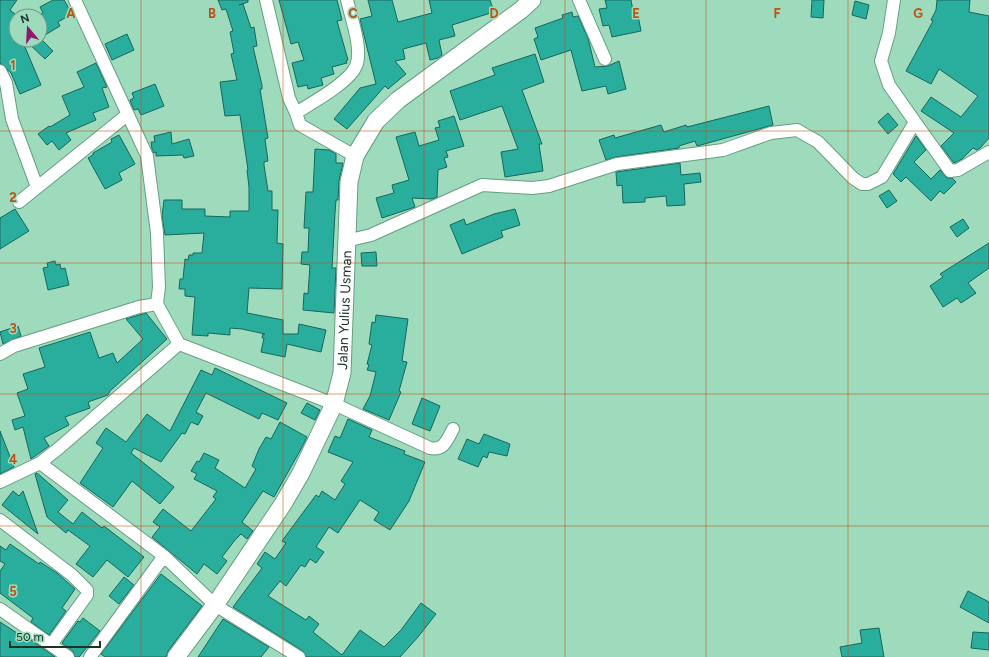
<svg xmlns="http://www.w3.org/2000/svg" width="989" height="657" font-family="Figtree,sans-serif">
<rect width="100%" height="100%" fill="#9edbbc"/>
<path fill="#29ae9e" stroke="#16665c" d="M0 0H17L10 10 16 15V40H22L41 85 20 94 11 73 0 63Z
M53 0H64L72 14 58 22 60 26 40 38V15L43 13 40 7Z
M218 0H248V2L239 5 243 4 251 28 254 27 257 46 253 47 262 85V89H260L268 138 265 139 268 161 264 162V165L268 191H272V210H278L277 243 283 244 282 289 249 288 247 313 283 320V334H298L299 324 326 330 321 352 287 344 285 357 261 352 264 338H262L263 334H265L242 329 230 328V335L208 333V336L192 335 195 297 185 296V289H179L180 279H183L185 259 188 260 189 255H193V253H202L204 233 165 235 162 216 164 200H182V209H205V216L230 217V211H249V187L247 170H248L240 115 225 116 220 82 237 80 231 54 234 53 230 32 233 31 226 9 222 10Z
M279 0H337L342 20 337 21 348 60 346 61 347 63 332 67 334 74 321 78 323 85 308 89 307 85 298 87 292 63 304 60 298 42 291 44Z
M368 0H392L398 22 432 13 429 0H490L494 12 452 25 455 36 439 40 442 55 438 58 430 60 426 43 403 49 405 59 395 61 406 74 388 89 385 86 347 129 334 119 360 88 376 84 360 19 372 16Z
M605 0H631L634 16 638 15 641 31 612 37 609 25 603 26 599 9 607 8Z
M812 0H824L823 18 811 17Z
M937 0H970L969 12 989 16V138L980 148 977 150 973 148 962 159 954 163 941 146 954 133 921 111 931 97 961 117 978 96 939 69 931 84 906 71 933 21 931 20 936 10Z
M855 1 869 5 866 19 852 15Z
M572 12 573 17 578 16 588 38 595 67 608 66 619 61 626 89 608 94 606 86 582 91 571 50 541 60 534 39 538 37 535 28 563 18 562 15Z
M127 34 134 50 112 60 105 44Z
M25 40H42L53 51 45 59Z
M535 54 544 82 522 90 542 144H539L543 171 505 177 501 152 518 149 502 106 460 120 450 91 495 75 492 68Z
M96 63 107 87 102 88 109 107 93 113 96 120 66 133 71 140 59 150 52 141 47 145 38 134 49 126 50 127 70 115 62 96 84 87 77 72Z
M155 84 164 106 141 115 138 109 134 110 131 103 130 100 134 98 132 93Z
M769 106 773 125 697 146 695 141 679 146V148L616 157 606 160 599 140 614 135 615 138 661 125 664 132 686 125 687 127Z
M888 113 898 125 888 134 878 122Z
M454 116 464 146 446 151 448 157 444 158 447 167 438 170 437 197 432 199 412 198 415 207 382 218 376 198 394 193 392 185 409 180 396 137 415 132 419 146 439 140 435 128 440 127 438 121Z
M171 132 172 144 189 139 194 156 184 158 183 155 156 156V152L154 153 152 149 151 142H155L154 136Z
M119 135 135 164 119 173 122 180 105 189 88 158 93 155V153L112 142 111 139Z
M916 136 926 150 914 162 931 179 940 170 947 178H952L956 182 944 194 940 191 931 201 906 177 901 182 893 174Z
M315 149 329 150 336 154V163H343L339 181 338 200H336L335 213 332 268H336L334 313 303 310 304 293 308 294 310 265 301 264 302 252H308L309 228H304L306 192H313Z
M680 163 681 175 700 173 701 182 684 184 685 205 667 206 666 196 645 198V202L623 203 622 185 617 186 616 172Z
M889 190 897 201 887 208 879 196Z
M15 209 29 231 0 249V218Z
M515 209 520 225 501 231 503 237 462 254 450 225 464 219 466 225 494 214Z
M963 219 969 228 957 237 950 227Z
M989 243V268L968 283 976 293 961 303 957 298 943 307 930 286 943 277 940 274Z
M376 252 377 266H362L361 253Z
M55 261 56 265 60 264 61 269 65 268 69 285 48 290 43 268 48 267 47 263Z
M146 313 167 339 110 391 108 395 88 402 90 408 65 417 69 425 44 438 49 446 31 459 23 427 15 430 12 420 25 416 17 393 28 389 23 374 45 367 39 348 90 332 99 358 113 353 117 363 143 339 126 319Z
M376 315 408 319 402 361 407 362 399 391 401 392 389 420 363 409 370 396 376 372 367 370 369 365 367 364 372 345 369 344 372 322 375 323Z
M18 326 21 336 3 344 0 332Z
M215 368 287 403 278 420 262 413 259 419 206 393 196 412 203 416 198 425 191 422 185 434 182 433 161 462 134 448 131 453 174 487 160 504 132 481 113 507 80 483 103 448 96 443 106 428 126 442 147 414 170 431 201 370 212 375Z
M422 398 440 406 430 431 412 424Z
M307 403 320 410 315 420 301 413Z
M348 419 372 430 369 437 405 451 404 454 425 462 409 501 390 530 374 520 379 512 360 500 338 533 329 527 316 547 324 552 316 563 310 559 305 567 301 565 286 586 280 581 268 596 306 620 309 616 319 624 313 632 342 655 360 630 384 647 401 630 421 603 436 614 418 637 400 657H306L303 651 233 607 262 568 257 564 265 552 275 559 286 543 282 541 316 495 319 497 322 491 335 500 345 484 341 481 353 462 328 452 335 436 340 438Z
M280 422 307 437 301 449 274 497 263 491 242 522 253 531 247 539 241 534 235 540 222 557 227 561 217 574 204 564 197 574 152 537 160 527 153 522 163 509 191 531 216 499 213 497 217 491 194 479 197 474 191 471 197 461 199 462 204 453 219 460 215 468 245 488 256 469 252 466 259 449 266 437 271 439Z
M0 431 14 467 0 474Z
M484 434 510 444 507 456 489 452 487 458 483 456 478 467 458 459 467 439 479 444Z
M37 473 68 500 58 512 73 524 82 512 102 528 104 526 144 557 128 577 107 560 93 577 76 564 90 546 68 530 66 533 47 517 35 474Z
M13 491 19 496 23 491 38 534 2 505Z
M10 544 39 564 40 562 57 573 75 589 62 608 66 611 49 635 31 622 33 618 0 593V571L5 564 0 561V546L6 550Z
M161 574 202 606 168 651 166 657H105L101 654Z
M124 577 134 585 119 604 109 596Z
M968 591 989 602V623L960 607Z
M83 618 100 631 79 657H75L73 651 62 643 78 621 80 622Z
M223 619 269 647 261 657H198Z
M0 622 20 635 21 633 55 657H0Z
M879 628 884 657H842L840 647 862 643 860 630Z
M973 632 989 633V650L971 648Z"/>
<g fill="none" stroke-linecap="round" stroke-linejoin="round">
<defs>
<path id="street" d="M75 0 147 156 157 233 159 287 157 304
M266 0 289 98 296 113C311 103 349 83 356 66 363 50 351 17 347 0
M579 0 605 59
M0 71 6 83 12 119 37 187
M296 113 300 125 355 156
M915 122 950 171 958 170 989 152
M19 202 127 115
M346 241 371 235 482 185 532 188 549 186 617 164 723 150 771 133 797 130 818 142 853 178 862 184H868L882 177 915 122 889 85 881 61 889 33 894 0
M0 354 14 346 139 307 157 304 179 344 334 404 430 448C444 451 447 440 453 429
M40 463 164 556 215 605 299 657
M0 482 40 463 59 448 179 344
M0 520 72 575 87 590V595L51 645
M0 609 68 657
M90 657 164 556"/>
<g id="secondary">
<path id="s1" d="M176 657 215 605 283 504 301 473 334 404 342 373 349 182 355 156 376 121 398 100 521 10 532 0"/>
</g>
</defs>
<use href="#street" stroke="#649f82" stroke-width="14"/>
<use href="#secondary" stroke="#649f82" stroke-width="19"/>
<use href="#street" stroke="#fff" stroke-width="12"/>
<use href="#secondary" stroke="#fff" stroke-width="17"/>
</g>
<path fill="none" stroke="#bf5212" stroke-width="1" stroke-opacity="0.55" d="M141 0V657M283 0V657M424 0V657M565 0V657M706 0V657M848 0V657M0 131H989M0 263H989M0 394H989M0 526H989"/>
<g text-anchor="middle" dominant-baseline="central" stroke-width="3" stroke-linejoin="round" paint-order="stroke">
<g font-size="14" fill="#1b3428" stroke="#9edbbc">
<text stroke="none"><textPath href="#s1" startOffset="394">Jalan Yulius Usman</textPath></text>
</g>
</g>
<g font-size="13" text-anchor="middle" font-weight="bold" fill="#bf5212" stroke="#9edbbc" stroke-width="3" stroke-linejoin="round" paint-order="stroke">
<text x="71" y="18">A</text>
<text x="212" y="18">B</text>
<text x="353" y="18">C</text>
<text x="494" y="18">D</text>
<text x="636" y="18">E</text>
<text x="777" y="18">F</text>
<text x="918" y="18">G</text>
<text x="13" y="70">1</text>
<text x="13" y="202">2</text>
<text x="13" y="333">3</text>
<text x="13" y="464">4</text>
<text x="13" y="596">5</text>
</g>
<g transform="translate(28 28) rotate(342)"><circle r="19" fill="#9edbbc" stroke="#6a9881"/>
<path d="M0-3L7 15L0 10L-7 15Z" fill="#921570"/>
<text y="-6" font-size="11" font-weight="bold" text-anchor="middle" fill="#1b3428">N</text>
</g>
<path d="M10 641v6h90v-6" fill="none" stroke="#1b3428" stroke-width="2"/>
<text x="16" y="641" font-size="12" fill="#1b3428" stroke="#9edbbc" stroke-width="3" paint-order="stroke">50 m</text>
</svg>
